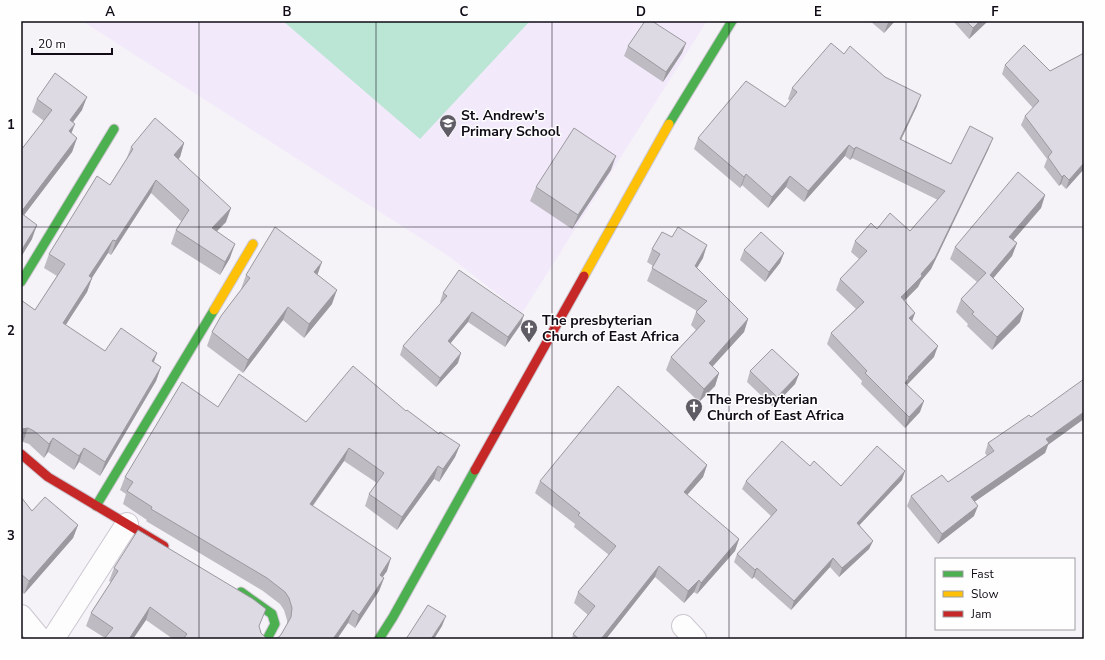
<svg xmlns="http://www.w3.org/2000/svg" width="1105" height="660" font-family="'Nunito Sans',sans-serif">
<rect width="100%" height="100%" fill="#f5f2f8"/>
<path fill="#f2eafb" d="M82 21H707L522 313 447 255Z"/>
<path fill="#bbe5d4" d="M283 21H530L420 139Z"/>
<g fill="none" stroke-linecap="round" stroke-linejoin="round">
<defs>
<path id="street" d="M21 616 40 639
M683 626 695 639
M53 639 127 524"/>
<path id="fast" d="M669 124 732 21
M21 282 114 129
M96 506 214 310
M241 592 272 614 275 624 267 639
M379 639 393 617 475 470"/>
<path id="slow" d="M584 276 669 124
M214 310 253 244"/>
<path id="jam" d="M21 454 48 477 164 546
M475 470 584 276"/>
</defs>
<use href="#street" stroke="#ccc7d0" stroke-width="24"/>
<use href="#fast" stroke="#ccc7d0" stroke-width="11"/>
<use href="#slow" stroke="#ccc7d0" stroke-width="11"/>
<use href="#jam" stroke="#ccc7d0" stroke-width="11"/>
<use href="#street" stroke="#fefdfe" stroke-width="22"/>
<use href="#fast" stroke="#4caf50" stroke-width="9"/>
<use href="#slow" stroke="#ffc107" stroke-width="9"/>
<use href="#jam" stroke="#c62828" stroke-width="9"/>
</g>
<path fill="#bfbbc3" d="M870 21H895L884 33Z
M953 21H988L969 39Z
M686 43 682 53 663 82 624 56 628 46Z
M1084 53V169L1066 189 1061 184 1059 186 1044 167 1047 159 1021 125 1025 116 1033 108 1002 74 1005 65 1050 71Z
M844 54 917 106 901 140 951 164 989 148 931 269 921 281 918 287 904 301 915 313 912 320 934 357 907 384 920 412 905 428 861 384 862 381 827 344 831 333 856 309 836 290 840 279 859 259 851 252 855 241 877 229 910 231 938 200 852 158 850 160 845 156 804 202 786 187 768 208 742 185 740 188 694 149 698 138 785 107 790 101 788 99 792 88Z
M37 99 82 110 73 122 71 133 77 138 72 152 24 215 32 239 21 257V150L44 121 32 112Z
M184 143 180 157 178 159 226 222 217 231 230 258 220 275 171 244 176 230 182 222 151 193 111 255 108 253 92 278 87 292 65 325 105 351 157 353 154 362 161 367 156 381 100 476 79 462 74 470 48 452 44 458 29 444 23 442H21V300L35 310 57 276 44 268 49 254 110 185 126 160 131 147Z
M611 170 572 229 530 201 536 187Z
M1045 195 1041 208 1013 240 1017 243 1012 256 993 278 1020 322 992 350 967 326 968 324 956 312 961 299 977 282 950 259 955 247Z
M652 249 703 258 697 268 748 319 744 332 712 366 719 373 715 386 699 402 666 370 671 357 696 330 691 325 696 312 697 311 647 281 653 266 647 262Z
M744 250 784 253 780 263 765 282 740 260Z
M246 275H317L332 304 304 338 283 320 243 373 207 346 212 332 242 289H241Z
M443 293 521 324 505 347 468 322 450 344 458 363 436 387 400 355 403 346 441 303 440 302Z
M750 371 799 374 795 384 773 407 747 382Z
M218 407 306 422 406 411 439 434 460 445 455 457 439 482 434 479 397 530 365 506 369 494 377 483 344 461 313 506 387 571 382 577 384 578 379 591 355 628 348 623 337 639H173L146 620 133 639H104L105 638 86 626 91 613 111 582 109 581 114 568 259 627 261 633 266 638 272 639 279 637 282 633 287 625V620L284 610 280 604 263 591 146 521 147 520 123 504 126 494 120 490 125 477Z
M1031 417 1048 445 1045 453 974 502V516L938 544 907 506 911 496 948 482 987 456 985 453 988 443Z
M707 465 703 477 687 495 739 539 735 551 697 594 694 592 684 603 655 577 606 639H572L573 634 588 615 574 603 578 592 609 555 574 527 575 524 535 493 540 481Z
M810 466 841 486 902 480 859 525 873 541 869 549 839 577 830 567 791 610 754 577 752 579 734 562 737 554 771 516 742 489 746 481Z
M21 497 32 511 78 525 73 538 24 594 21 591Z"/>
<path fill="#9b999f" d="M890 21H895L884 33 888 23Z
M980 21H988L969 39 973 28Z
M686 43 682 53 663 82 666 72Z
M921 95 917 106 896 150 900 139Z
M87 97 82 110 65 133 70 120Z
M75 124 70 137 69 131Z
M77 138 72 152 21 219V212Z
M993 138 989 148 931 269 921 281 918 287 897 308 901 297 921 274Z
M184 143 180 157 170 169 174 155Z
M849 145 845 156 804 202 808 191Z
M856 147 852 158 850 160 854 149Z
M616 156 611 170 572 229 578 215Z
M1084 163V169L1066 189 1069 180Z
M746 174 742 185 740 188 744 177Z
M1064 175 1061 184 1059 186 1062 177Z
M790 176 786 187 768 208 772 197Z
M156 180 151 193 111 255 116 241Z
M1045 195 1041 208 1005 250 1009 237Z
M231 208 226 222 207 241 212 228Z
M37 225 32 239 21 257V251Z
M113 240 108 253 84 290 89 276Z
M1017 243 1012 256 985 288 990 275Z
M235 244 230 258 220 275 225 262Z
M707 245 703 258 690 279 695 266Z
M784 253 780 263 765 282 769 272Z
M322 262 317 276 314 272Z
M92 278 87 292 58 337 63 323Z
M337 290 332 304 304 338 309 324Z
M288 307 283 320 243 373 248 360Z
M1024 309 1020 322 992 350 997 337Z
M472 312 468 322 444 351 448 341Z
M915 313 911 324 909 318Z
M524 315 521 324 505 347 508 337Z
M748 319 744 332 704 376 709 363Z
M938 346 934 357 907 385 901 394 908 377Z
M157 353 152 366V361Z
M461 353 458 363 436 387 440 378Z
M161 367 156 381 100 476 105 462Z
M719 373 715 386 699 402 704 389Z
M799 374 795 384 773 407 777 397Z
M924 401 920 412 905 428 909 417Z
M1084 412V419L1048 445 1045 453 967 507 971 497 1046 439Z
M28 428 23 442H21V429Z
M53 438 48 452 44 458 49 444Z
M460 445 455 457 439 482 443 469Z
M84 448 79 462 74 470 79 456Z
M349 448 344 461 305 516 310 504Z
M707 465 703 477 680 503 684 492Z
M438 466 434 479 397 530 402 517Z
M905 471 902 480 854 531 857 523Z
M978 506 974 516 938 544 942 534Z
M78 525 73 538 24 594 29 581Z
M739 539 735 551 697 594 701 583Z
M873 541 869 549 839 577 842 568Z
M391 558 387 571 375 588 380 575Z
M833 558 830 567 791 610 794 601Z
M659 566 655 577 606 639H601Z
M757 568 754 577 752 579 755 570Z
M384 578 379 591 355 628 359 615Z
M699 580 694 592 684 603 688 591Z
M150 607 146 620 133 639H129Z
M353 610 348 623 337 639H333Z
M446 616 442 626 434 639H431Z"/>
<path fill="#dedae3" stroke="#9b999f" d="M645 21H652L686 43 666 72 628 46Z
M966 21H980L973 28Z
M831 43 844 54 850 46 885 77 921 95 900 139 951 164 970 126 993 138 935 258 921 274 922 276 901 297 915 313 909 318 938 346 908 377 909 378 905 383 924 401 909 417 865 373 867 371 831 333 864 302 840 279 867 251 855 241 871 223 877 229 890 213 910 231 945 191 856 147 854 149 849 145 808 191 790 176 772 197 746 174 744 177 698 138 746 81 785 107 797 92 792 88Z
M1024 45 1050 71 1084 53V163L1069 180 1064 175 1062 177 1048 157 1052 152 1025 116 1039 101 1005 65Z
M55 73 87 97 70 120 75 124 69 131 77 138 21 212V150L52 110 37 99Z
M155 118 184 143 174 155 231 208 212 228 235 244 225 262 176 230 189 210 156 180 116 241 113 240 89 276 92 278 63 323 105 351 121 328 157 353 152 361 161 367 105 462 84 448 79 456 53 438 49 444 34 431 28 428 21 429V300L35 310 65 264 49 254 97 176 110 185 133 149 131 147Z
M574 128 616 156 578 215 536 187Z
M1018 172 1045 195 1009 237 1017 243 990 275 1024 309 997 337 972 314 974 312 961 299 986 273 955 247Z
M21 213 37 225 21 251Z
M275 227 322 262 314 272 337 290 309 324 288 307 248 360 212 332 221 316 250 278 246 275Z
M678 227 707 245 695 266 748 319 709 363 719 373 704 389 671 357 705 321 696 312 707 301 652 268 660 254 652 249 662 232 672 237Z
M761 232 784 253 769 272 744 250Z
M459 270 524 315 508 337 472 312 448 341 461 353 440 378 403 346 447 296 443 293Z
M772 349 799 374 777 397 750 371Z
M353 366 406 411 407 410 439 434 440 432 460 445 443 469 438 466 402 517 369 494 384 473 349 448 310 504 391 558 380 575 384 578 359 615 353 610 333 639H183L187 634 150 607 129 639H104L113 628 91 613 118 571 114 568 138 530 253 599 266 609 259 626 261 633 266 638 272 639 279 637 282 633 291 617 292 608 289 598 285 592 267 578 151 509 152 507 127 491 133 482 125 477 182 382 218 407 239 374 306 422Z
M1084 379V412L1046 439 1049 443 971 497 978 506 942 534 911 496 942 475 948 482 994 451 988 443 1029 415 1031 417Z
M618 386 707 465 684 492 739 539 701 583 699 580 688 591 659 566 601 639H579L573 634 595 606 578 592 616 546 578 515 580 513 540 481Z
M782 441 810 466 814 461 841 486 877 446 905 471 857 523 873 541 842 568 833 558 794 601 757 568 755 570 737 554 777 510 746 481Z
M21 497 32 511 45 497 78 525 29 581 21 574Z
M428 605 446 616 431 639H406Z"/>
<path fill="none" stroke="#100b16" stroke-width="1" stroke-opacity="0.55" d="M199 21V639M376 21V639M552 21V639M729 21V639M906 21V639M21 227H1084M21 433H1084"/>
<defs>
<symbol id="school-pin" viewBox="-11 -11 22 30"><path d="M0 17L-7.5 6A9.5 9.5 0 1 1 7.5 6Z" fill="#605c65" stroke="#fefefe"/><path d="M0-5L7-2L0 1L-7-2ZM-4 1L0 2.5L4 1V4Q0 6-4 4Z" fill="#fff"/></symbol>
<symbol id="church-pin" viewBox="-11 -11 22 30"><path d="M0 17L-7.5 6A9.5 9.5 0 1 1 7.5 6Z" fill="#605c65" stroke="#fefefe"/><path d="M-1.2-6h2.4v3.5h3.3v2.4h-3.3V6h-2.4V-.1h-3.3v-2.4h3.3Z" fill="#fff"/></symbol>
</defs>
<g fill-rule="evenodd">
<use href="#school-pin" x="438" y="113" width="20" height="27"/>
<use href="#church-pin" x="519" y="318" width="20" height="27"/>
<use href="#church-pin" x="684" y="397" width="20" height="27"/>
</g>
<g text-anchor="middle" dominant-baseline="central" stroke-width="3" stroke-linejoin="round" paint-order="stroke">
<g font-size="14" font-weight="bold" fill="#100b16" stroke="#fefefe" text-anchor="start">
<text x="461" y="115">St. Andrew's<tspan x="461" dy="16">Primary School</tspan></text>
<text x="542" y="320">The presbyterian<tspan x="542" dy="16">Church of East Africa</tspan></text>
<text x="707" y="399">The Presbyterian<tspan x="707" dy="16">Church of East Africa</tspan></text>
</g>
</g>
<rect width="1105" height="660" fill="none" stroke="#fefefe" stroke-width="44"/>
<rect x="935" y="558" width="140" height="72" fill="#fefefe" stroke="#9f9da1"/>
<rect x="943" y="571" width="20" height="6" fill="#4caf50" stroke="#9f9da1"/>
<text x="971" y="578" font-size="12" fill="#100b16">Fast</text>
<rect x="943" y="591" width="20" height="6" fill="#ffc107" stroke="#9f9da1"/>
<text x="971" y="598" font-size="12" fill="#100b16">Slow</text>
<rect x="943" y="611" width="20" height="6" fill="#c62828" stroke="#9f9da1"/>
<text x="971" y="618" font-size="12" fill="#100b16">Jam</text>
<path d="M32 48v6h80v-6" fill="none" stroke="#100b16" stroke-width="2"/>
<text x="38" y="48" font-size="12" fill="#100b16" stroke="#fefefe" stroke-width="3" paint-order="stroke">20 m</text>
<rect x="22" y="22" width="1061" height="616" fill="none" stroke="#100b16" stroke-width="1.5"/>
<g font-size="13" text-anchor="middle" font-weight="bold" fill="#100b16">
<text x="110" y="16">A</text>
<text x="287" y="16">B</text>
<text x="464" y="16">C</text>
<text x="641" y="16">D</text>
<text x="818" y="16">E</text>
<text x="995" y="16">F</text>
<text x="11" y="129">1</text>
<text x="11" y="335">2</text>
<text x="11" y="540">3</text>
</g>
</svg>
